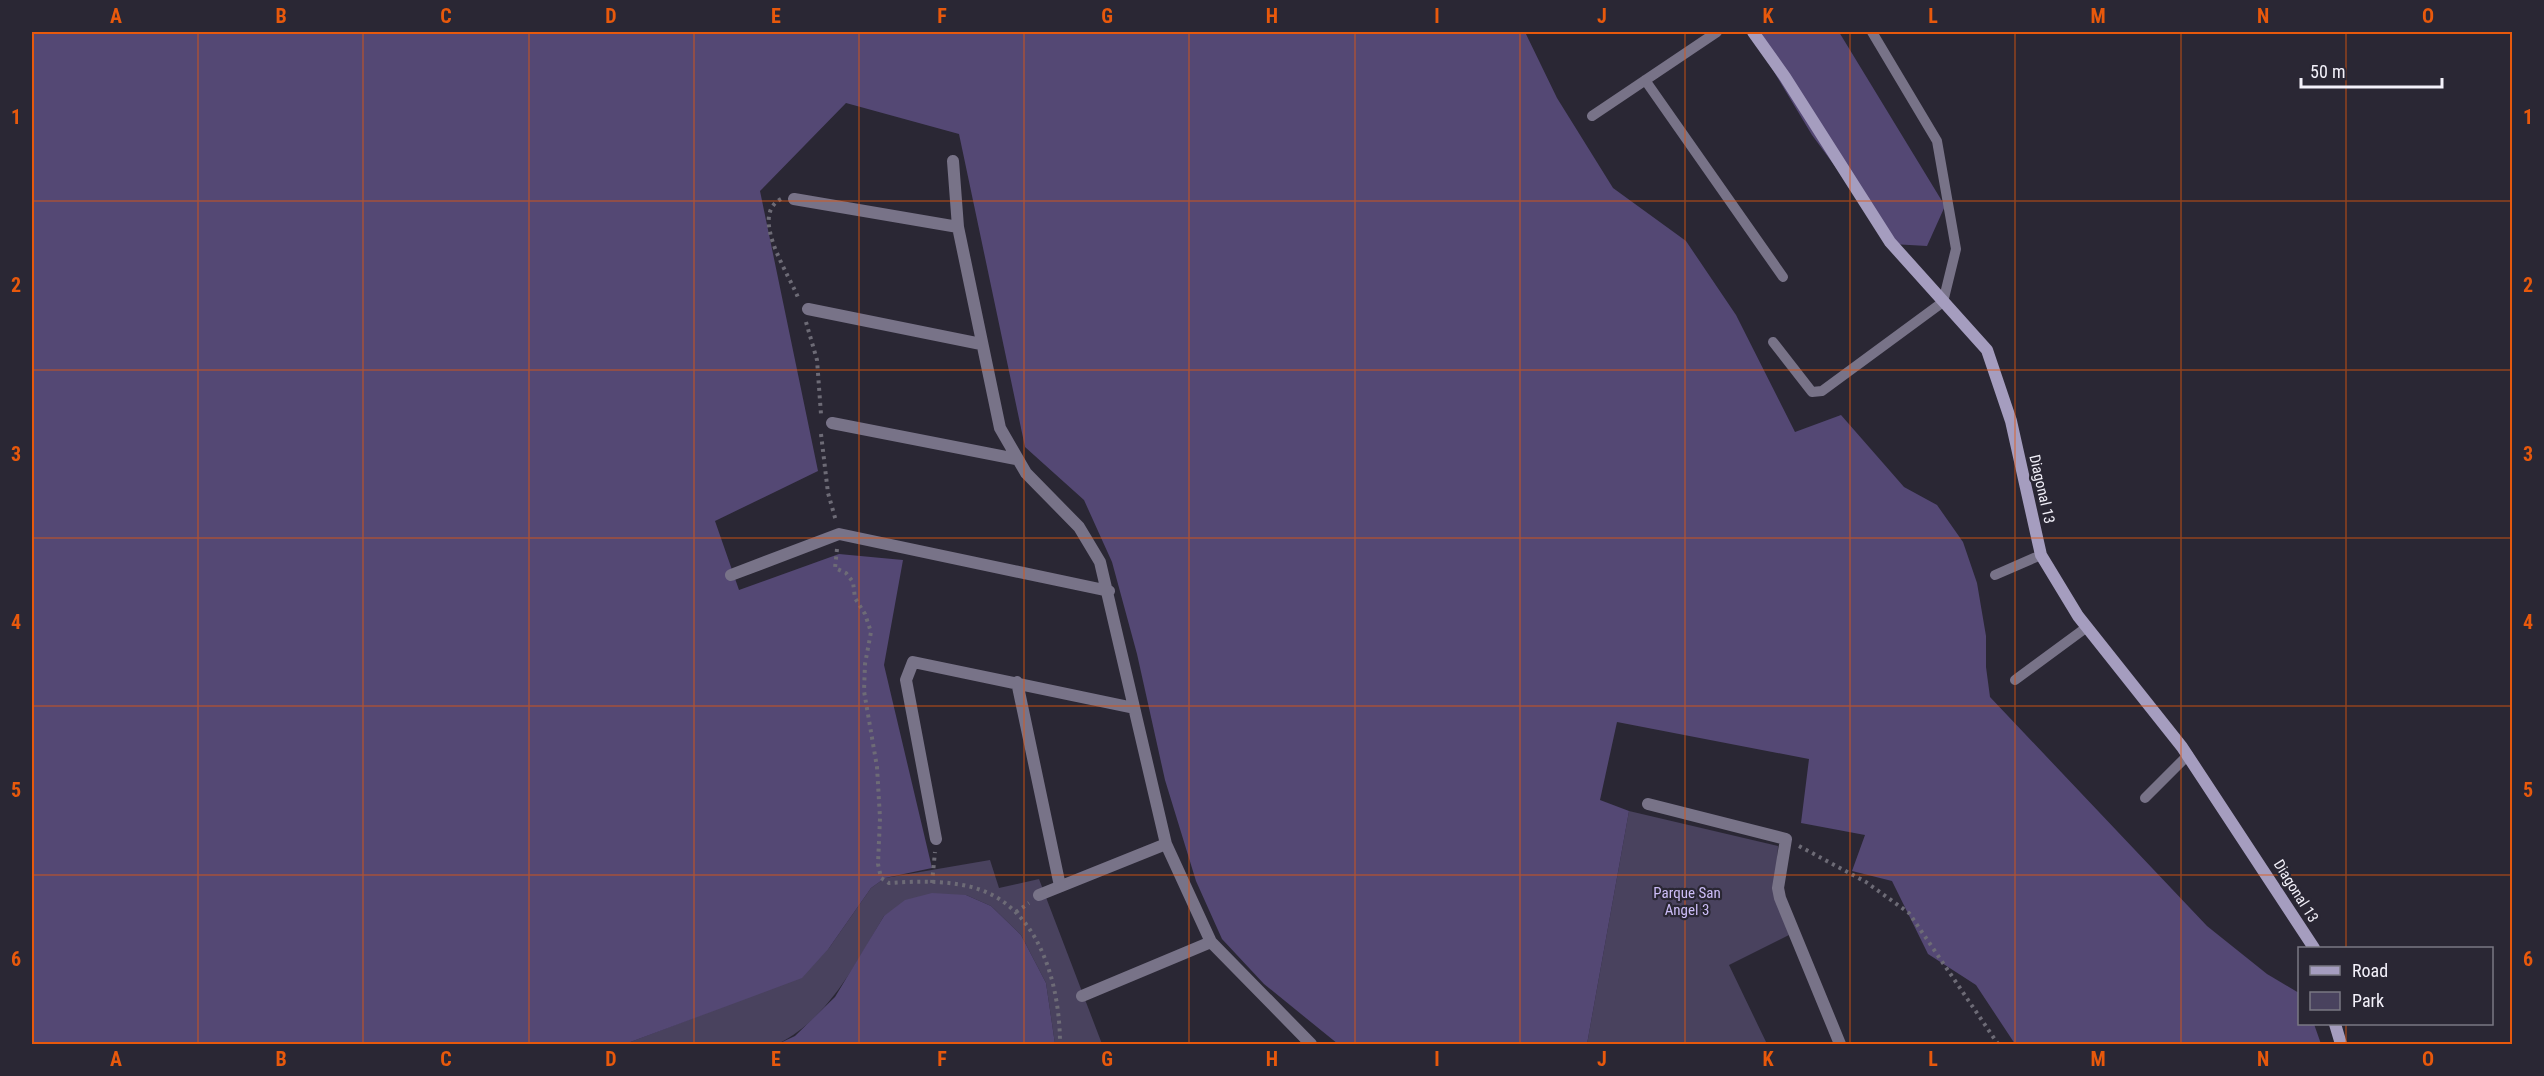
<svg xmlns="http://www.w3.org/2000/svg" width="2544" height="1076" font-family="'Roboto Condensed',sans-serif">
<rect width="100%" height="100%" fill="#2a2734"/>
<path fill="#49425e" d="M1629 811 1778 846 1775 893 1789 935 1729 965 1767 1044H1587Z
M990 860 999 888 1039 879 1102 1044H1055L1046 983 1021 935 991 906 966 895 884 916C855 964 830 1017 778 1044H625L722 1007 829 948 871 888 885 878Z"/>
<path fill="#544874" d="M32 32H1525L1557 98 1613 188 1686 241 1736 315 1795 432 1841 415 1904 487 1937 505 1963 542 1977 583 1986 636V667L1990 697 2207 926 2267 974 2299 993 2300 1024H2314L2321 1044H2015L1976 985 1928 954 1892 881 1852 871 1865 835 1801 823 1809 759 1617 722 1600 800 1629 811 1587 1044H1338L1264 984 1222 939 1196 881 1165 780 1137 654 1112 562 1084 500 1025 447 959 134 846 103 760 191 818 471 715 521 739 590 839 554 903 560 884 665 932 868 885 878 871 888 829 948 802 978 625 1044H32Z
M1750 32H1839L1945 206 1927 246 1892 244 1812 135Z
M932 893 966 895 991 906 1021 935 1046 983 1055 1044H778L795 1036 835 997 884 916 905 900Z"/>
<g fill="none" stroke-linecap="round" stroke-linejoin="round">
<path stroke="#6d6b76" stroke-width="4" stroke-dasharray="3 4.5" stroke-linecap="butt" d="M781 199C748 216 791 277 799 300
M806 322 817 360 821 414
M821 434 828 493 836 521
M837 549 835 568 846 573 853 582 855 598 865 614 871 632 865 664 864 691 877 767 880 818 878 864 881 878 889 883C918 881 954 880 981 890 1041 912 1060 987 1060 1044
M1799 846 1866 882 1909 913 1998 1044
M932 883 935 852
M1016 912 1029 903"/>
<path stroke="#787388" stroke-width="10" d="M1645 80 1783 277
M1592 116 1717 32
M1773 342 1812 392 1822 391 1943 302 1956 249 1937 141 1872 32
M1995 575 2041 555
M2015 680 2087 627
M2145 798 2188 755"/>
<path stroke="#787388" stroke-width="12" d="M953 161 958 227 1000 428 1026 473 1079 527 1100 562 1166 844 1211 942 1311 1044
M794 199 958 227
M808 309 981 344
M832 423 1016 459
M731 575 839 534 1109 591
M1017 682 1060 886
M1648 804 1786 839 1778 888 1780 898 1840 1044
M936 839 906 680 913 662 1134 708
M1039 895 1166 844
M1082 996 1211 942"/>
<path stroke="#a59dbf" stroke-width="12" d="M1753 32 1785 77 1890 242 1987 350 2011 421 2041 555 2078 616 2182 747 2314 948
M2335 1024 2341 1044"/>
</g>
<path fill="none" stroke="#e8590c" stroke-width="1.5" stroke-opacity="0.55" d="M198 32V1044M363 32V1044M529 32V1044M694 32V1044M859 32V1044M1024 32V1044M1189 32V1044M1355 32V1044M1520 32V1044M1685 32V1044M1850 32V1044M2015 32V1044M2181 32V1044M2346 32V948M32 201H2512M32 370H2512M32 538H2512M32 706H2512M32 875H2512M2346 1024V1044"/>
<g text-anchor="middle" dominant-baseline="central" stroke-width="4.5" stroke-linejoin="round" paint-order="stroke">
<g font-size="15" fill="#f3f1fa" stroke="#2a2734">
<text transform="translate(2042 489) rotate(77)">Diagonal 13</text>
<text transform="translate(2296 891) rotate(58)">Diagonal 13</text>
</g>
<g font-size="15" fill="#ccbdf7" stroke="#2a2734">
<text x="1687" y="893">Parque San<tspan x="1687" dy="17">Angel 3</tspan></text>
</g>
</g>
<rect width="2544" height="1076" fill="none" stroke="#2a2734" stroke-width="66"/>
<rect x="2298" y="947" width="195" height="78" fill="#2a2734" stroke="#7a7883" stroke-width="1.5"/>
<rect x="2310" y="966" width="30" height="9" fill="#a59dbf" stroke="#7a7883" stroke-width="1.5"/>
<text x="2352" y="977" font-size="18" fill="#f3f1fa">Road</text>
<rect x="2310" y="992" width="30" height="18" fill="#49425e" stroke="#7a7883" stroke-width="1.5"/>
<text x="2352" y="1007" font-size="18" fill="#f3f1fa">Park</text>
<path d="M2301 78v9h141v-9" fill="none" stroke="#f3f1fa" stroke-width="3"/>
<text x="2310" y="78" font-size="18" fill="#f3f1fa" stroke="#2a2734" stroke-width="4.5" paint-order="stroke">50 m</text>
<rect x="33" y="33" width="2478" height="1010" fill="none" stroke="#e8590c" stroke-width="2"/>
<g font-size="20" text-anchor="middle" font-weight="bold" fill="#e8590c">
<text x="116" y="23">A</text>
<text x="281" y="23">B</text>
<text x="446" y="23">C</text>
<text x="611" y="23">D</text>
<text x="776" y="23">E</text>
<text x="942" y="23">F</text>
<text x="1107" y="23">G</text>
<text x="1272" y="23">H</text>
<text x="1437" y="23">I</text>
<text x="1602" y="23">J</text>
<text x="1768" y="23">K</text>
<text x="1933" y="23">L</text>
<text x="2098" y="23">M</text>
<text x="2263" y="23">N</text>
<text x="2428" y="23">O</text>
<text x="16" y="124">1</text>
<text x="2528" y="124">1</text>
<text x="16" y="292">2</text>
<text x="2528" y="292">2</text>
<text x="16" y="461">3</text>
<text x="2528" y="461">3</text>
<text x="16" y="629">4</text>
<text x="2528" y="629">4</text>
<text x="16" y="797">5</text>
<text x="2528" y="797">5</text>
<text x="16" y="966">6</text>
<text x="2528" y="966">6</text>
<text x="116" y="1066">A</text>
<text x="281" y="1066">B</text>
<text x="446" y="1066">C</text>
<text x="611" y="1066">D</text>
<text x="776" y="1066">E</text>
<text x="942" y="1066">F</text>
<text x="1107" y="1066">G</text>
<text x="1272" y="1066">H</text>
<text x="1437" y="1066">I</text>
<text x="1602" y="1066">J</text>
<text x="1768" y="1066">K</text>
<text x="1933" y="1066">L</text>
<text x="2098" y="1066">M</text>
<text x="2263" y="1066">N</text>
<text x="2428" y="1066">O</text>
</g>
</svg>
